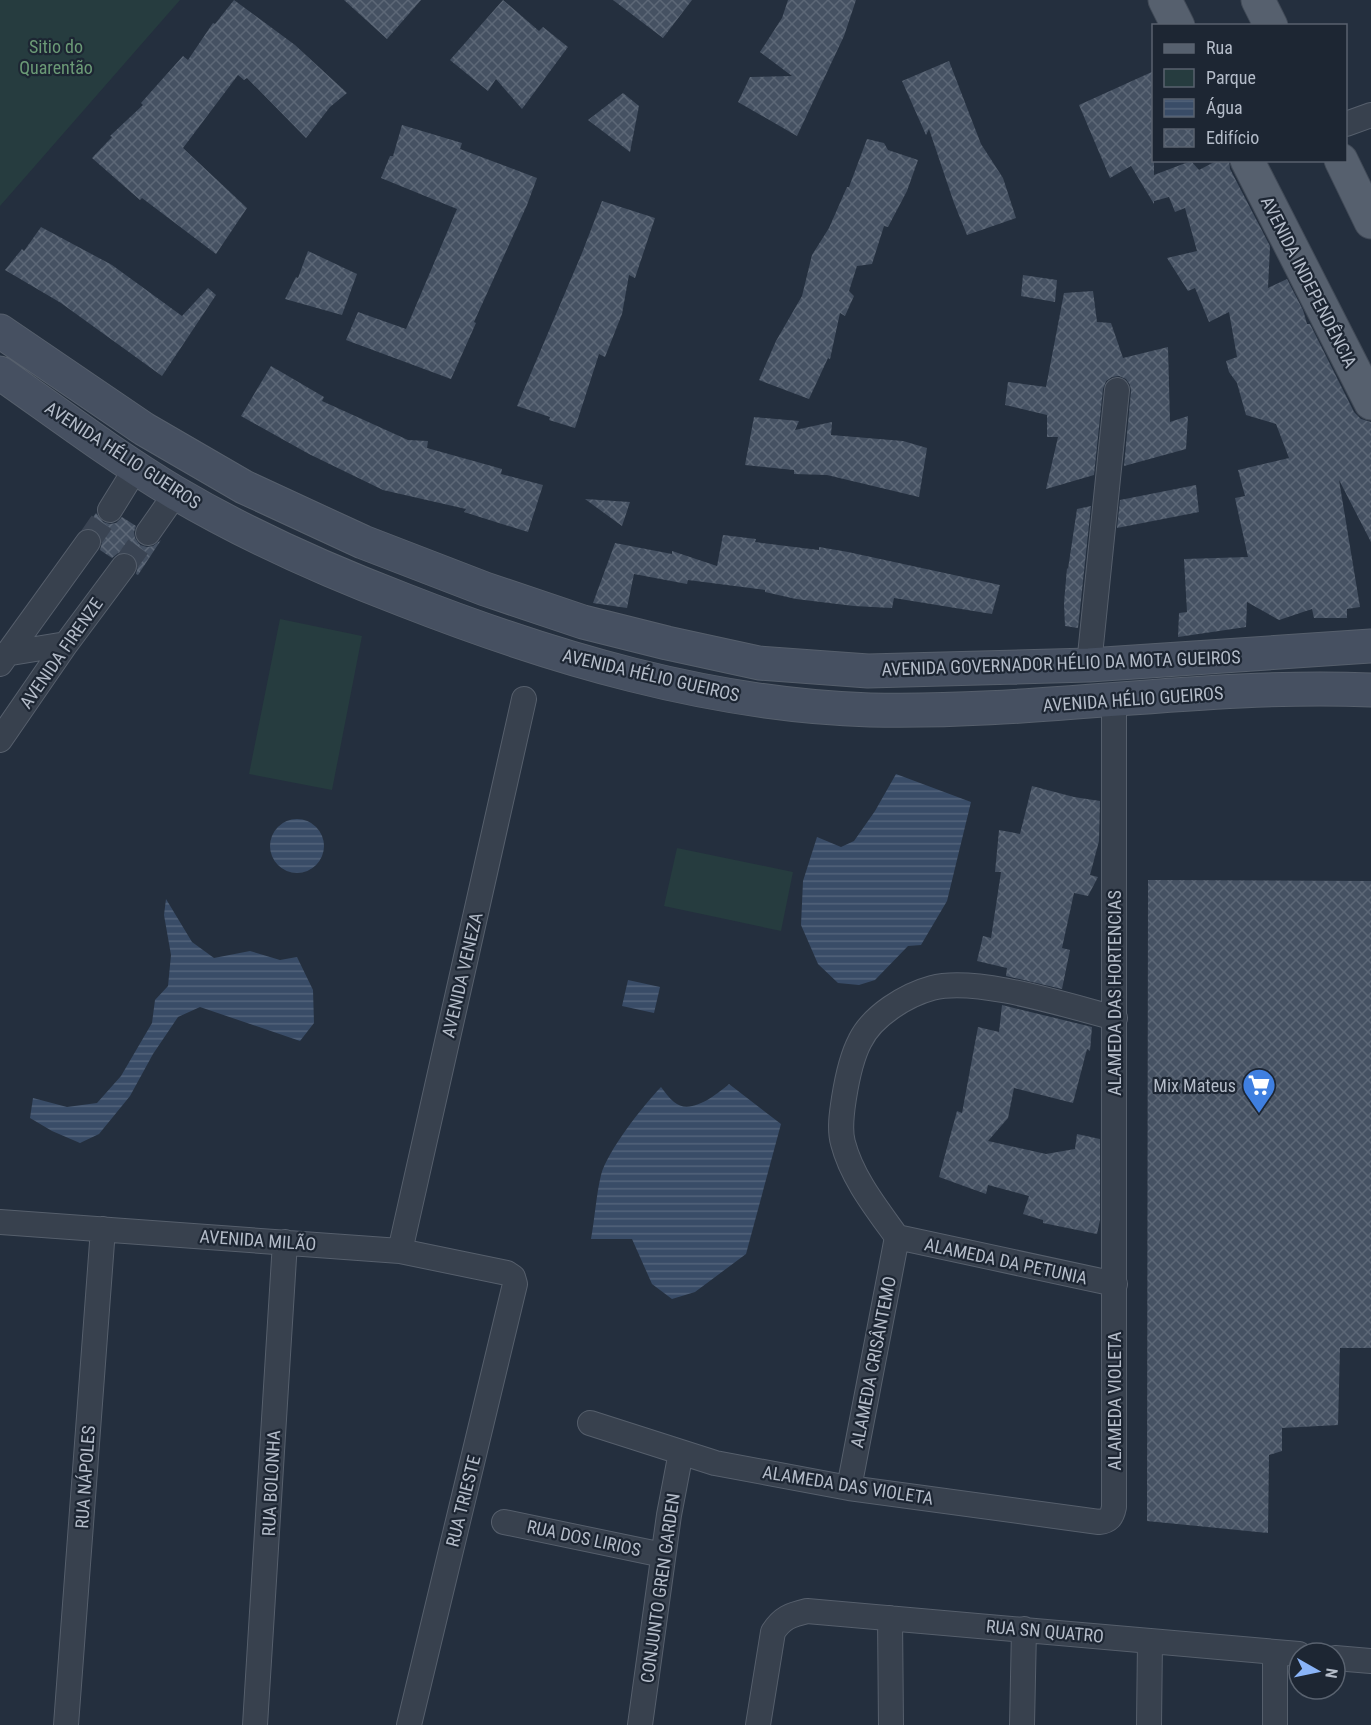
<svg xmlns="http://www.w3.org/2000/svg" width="1371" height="1725" font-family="'Roboto Condensed',sans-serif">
<defs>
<pattern id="water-rules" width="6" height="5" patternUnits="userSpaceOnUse" patternTransform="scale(1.5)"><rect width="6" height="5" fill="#394c67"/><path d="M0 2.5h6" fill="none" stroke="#53647b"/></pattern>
<pattern id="building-cross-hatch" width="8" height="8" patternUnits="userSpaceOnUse" patternTransform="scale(1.5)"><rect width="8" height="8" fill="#455162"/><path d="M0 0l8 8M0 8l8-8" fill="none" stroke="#5d6877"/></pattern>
</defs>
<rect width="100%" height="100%" fill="#242f3e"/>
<path fill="#263c3f" d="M0 0H180L0 206Z
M280 619 362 636 332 790 249 774Z
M677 848 793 872 781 931 664 906Z"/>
<path fill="url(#water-rules)" d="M896 774 971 802 947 901 921 945 908 946 875 980 859 985 838 983 818 964 801 925 803 881 817 837 841 847 854 841 875 811Z
M270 846a27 27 0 1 1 54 0a27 27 0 1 1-54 0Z
M166 899 192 942 214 958 250 951 280 960 297 957 313 990 314 1023 300 1041 200 1007 178 1017 153 1054 130 1096 99 1134 80 1143 52 1131 30 1118 33 1098 67 1107 97 1103 121 1076 152 1023 155 1000 168 986 171 955 164 915Z
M628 980 660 987 654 1013 622 1006Z
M729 1084 781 1124 746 1254 695 1292 672 1299 652 1284 632 1239H591C595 1217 596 1196 601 1175 608 1150 643 1106 661 1087 665 1092 669 1098 674 1102 690 1116 716 1095 729 1084Z"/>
<path fill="url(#building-cross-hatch)" d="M234 0 295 45 347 93 330 107 306 138 247 78 244 80 238 75 183 148 247 208 216 254 142 198 140 200 92 158 112 137 110 136 143 105 141 103 183 56 188 60 213 23 215 24Z
M344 0H421L387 39Z
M503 0 539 31 543 27 568 47 522 109 496 79 488 91 450 60Z
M613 0H692L663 38Z
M788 0H856L844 36 797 136 738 102 750 77 792 76 760 52 782 18Z
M949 61 981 144 1003 178 1016 218 967 235 954 203 929 129 926 135 902 81Z
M1154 71V175L1191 161 1199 170 1218 160H1229L1230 169 1270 246 1268 288 1287 279 1303 310 1307 324H1310L1354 412 1361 419 1371 422V542L1339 480 1360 607 1347 609V618H1314L1312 609 1279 620 1247 602 1246 627 1178 637 1179 613 1187 612 1184 559 1248 557 1235 498 1245 496 1238 470 1289 458 1276 424 1246 415 1237 383 1229 372 1226 361 1237 357 1229 312 1209 322 1195 288 1188 291 1167 258 1197 251 1185 208 1175 212 1169 197 1154 201V204L1131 166 1110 178 1079 105Z
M623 93 639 106 630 152 588 120Z
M402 125 462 143 460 149 537 178 527 205 474 322 476 323 451 379 346 340 358 312 406 329 457 209 381 178 390 156H393Z
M867 139 884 143 888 150 918 160 907 191 888 227 884 226 872 264 857 266 849 291 854 296 845 316 840 313 830 359 828 358 809 399 759 380 776 341 802 296 812 255 829 228 847 187H849Z
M602 201 655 218 635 278 629 275 622 314 605 357 599 354 575 428 549 420 550 417 517 406 582 253Z
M41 227 112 265 182 316 208 288 216 295 162 376 61 303 5 270 22 249 24 251Z
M308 251 357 274 342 315 285 299 296 277 298 278Z
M1023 275 1057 280 1055 302 1021 296Z
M1093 291 1097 322 1111 323 1123 358 1168 347 1170 422 1188 416 1186 449 1124 466 1131 391 1130 385 1126 379 1119 376 1112 377 1106 381 1103 389 1094 475 1046 489 1058 437H1047V415L1005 405 1008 382 1046 387 1064 293Z
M271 366 324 397 322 401 408 440 428 441 427 448 488 465 502 469 501 474 543 485 528 532 464 512 466 509 383 490 309 454 241 416Z
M754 417 799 421 795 430 832 422 831 435 903 441 927 448 919 497 827 475 794 474V470L745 465Z
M1196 485 1199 512 1117 528 1120 500Z
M585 499 630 502 622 526Z
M1091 506 1078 628 1065 626 1064 603 1067 568 1068 569 1077 509Z
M96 513 103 522 110 524 116 523 122 517 136 526 134 532 135 538 140 545 147 547 153 546 161 540 138 575 136 574 138 567 137 561 133 555 125 552 118 553 112 558 100 550 102 543 101 537 97 531 90 528 85 529Z
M723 535 756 539 755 542 819 550V547L848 552 1000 585 992 614 894 598 892 608 854 606 796 599 765 592V590L688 580 687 584 634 574 627 608 593 603 615 543 672 554V551L717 566Z
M1032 786 1074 797 1100 801 1099 841 1090 875 1098 877 1088 896 1074 893 1062 948 1070 950 1062 989 1006 976 1007 968 977 961 983 936 991 938 1001 872H995L999 830 1020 834Z
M1148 880 1371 881V1348H1340L1338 1425 1282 1428V1451L1269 1455 1268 1533 1147 1521Z
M1002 1005 1092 1027 1090 1051 1087 1049 1073 1103 1014 1088 1008 1118 988 1141 1046 1154 1075 1149 1077 1134 1100 1139V1220L1097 1234 1043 1223V1220L1023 1214 1029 1196 988 1185 986 1194 939 1177 957 1111 962 1113 978 1027 999 1032Z"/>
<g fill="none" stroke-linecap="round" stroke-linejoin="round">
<path stroke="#3a4453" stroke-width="24" stroke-dasharray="24 12" stroke-linecap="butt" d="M88 542 110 510
M124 566 148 533"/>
<defs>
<path id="minor" d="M1346 124 1371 115
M110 510 136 468
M148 533 176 493
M5 654 66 644
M0 664 88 542
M1089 665 1117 390
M0 740 66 644 124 566
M0 1222 400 1251 507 1273 513 1277 515 1284 409 1725
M897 1237C877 1209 852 1178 843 1143 839 1129 842 1111 844 1098 847 1079 851 1058 860 1041 872 1016 906 995 932 988 977 976 1068 1006 1115 1018
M897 1237 1115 1284
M400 1251 524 699
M590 1423 715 1463 849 1488 1099 1522C1109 1521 1112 1517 1114 1507V701
M849 1488 897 1237
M504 1522 663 1555
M890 1618 891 1725
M1335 1658 1371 1661
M66 1725 103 1229
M255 1725 285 1242
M640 1725 669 1515 681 1452
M758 1725 773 1632C782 1618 790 1615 807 1611L1299 1654
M1022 1725 1024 1629
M1149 1725 1150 1641
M1275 1725V1652"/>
<path id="secondary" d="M0 331 144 429 244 487 363 542 485 589 583 622 667 643 759 663 868 671 1089 665 1371 646
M0 373C57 413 114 456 174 492 247 535 325 570 404 600 552 658 710 705 870 710 1037 714 1204 683 1371 690"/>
<path id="primary" d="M1165 0 1178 26
M1258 0 1271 26
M1247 160 1371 403
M1341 160 1371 222"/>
</defs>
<use href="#minor" stroke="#565f6c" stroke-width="26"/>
<use href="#secondary" stroke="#565f6c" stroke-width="35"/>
<use href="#primary" stroke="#414a57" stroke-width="35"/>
<use href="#minor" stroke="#38414e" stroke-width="24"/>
<use href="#secondary" stroke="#465061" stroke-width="33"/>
<use href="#primary" stroke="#56606e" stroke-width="33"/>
</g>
<defs>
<symbol id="supermarket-pin" viewBox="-11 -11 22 30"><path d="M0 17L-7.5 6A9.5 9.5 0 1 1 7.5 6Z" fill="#3f7fe0" stroke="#1d2633"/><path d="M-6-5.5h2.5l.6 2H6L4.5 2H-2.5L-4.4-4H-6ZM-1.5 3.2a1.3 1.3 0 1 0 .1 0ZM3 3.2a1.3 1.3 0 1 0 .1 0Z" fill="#fff"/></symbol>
</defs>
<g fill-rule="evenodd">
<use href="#supermarket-pin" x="1240" y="1066" width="38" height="52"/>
</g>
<g text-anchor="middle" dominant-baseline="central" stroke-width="4.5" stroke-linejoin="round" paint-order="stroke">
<g font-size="18" fill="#6b9a76" stroke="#1d2633">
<text x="56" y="46">Sitio do<tspan x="56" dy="21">Quarentão</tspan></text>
</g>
<g font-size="18" fill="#b4bcc9" stroke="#1d2633">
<text transform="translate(1309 282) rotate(63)">AVENIDA INDEPENDÊNCIA</text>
<text transform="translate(123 455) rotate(33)">AVENIDA HÉLIO GUEIROS</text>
<text transform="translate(61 653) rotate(-55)">AVENIDA FIRENZE</text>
<text transform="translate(1061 663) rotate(-2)">AVENIDA GOVERNADOR HÉLIO DA MOTA GUEIROS</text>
<text transform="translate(651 675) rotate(13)">AVENIDA HÉLIO GUEIROS</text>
<text transform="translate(1133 699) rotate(-4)">AVENIDA HÉLIO GUEIROS</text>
<text transform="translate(462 975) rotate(-77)">AVENIDA VENEZA</text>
<text transform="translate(1114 993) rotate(-90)">ALAMEDA DAS HORTENCIAS</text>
<text transform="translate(258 1240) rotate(4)">AVENIDA MILÃO</text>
<text transform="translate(1006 1261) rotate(12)">ALAMEDA DA PETUNIA</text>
<text transform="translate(873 1362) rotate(-79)">ALAMEDA CRISÂNTEMO</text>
<text transform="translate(1114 1401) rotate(-90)">ALAMEDA VIOLETA</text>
<text transform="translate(85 1477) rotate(-86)">RUA NÁPOLES</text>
<text transform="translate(271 1483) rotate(-87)">RUA BOLONHA</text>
<text transform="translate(848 1485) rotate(9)">ALAMEDA DAS VIOLETA</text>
<text transform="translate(463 1501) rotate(-76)">RUA TRIESTE</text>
<text transform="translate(584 1538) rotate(12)">RUA DOS LIRIOS</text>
<text transform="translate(660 1588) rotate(-82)">CONJUNTO GREN GARDEN</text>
<text transform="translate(1045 1631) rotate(5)">RUA SN QUATRO</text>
</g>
<g font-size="18" fill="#b4bcc9" stroke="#1d2633" text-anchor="end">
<text x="1236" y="1085">Mix Mateus</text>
</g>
</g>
<rect x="1152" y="24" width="195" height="138" fill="#1d2633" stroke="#59626f" stroke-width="1.5"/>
<rect x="1164" y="44" width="30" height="9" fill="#56606e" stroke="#59626f" stroke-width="1.5"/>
<text x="1206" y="54" font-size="18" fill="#b4bcc9">Rua</text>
<rect x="1164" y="69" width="30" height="18" fill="#263c3f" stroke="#59626f" stroke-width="1.5"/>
<text x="1206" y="84" font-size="18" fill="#b4bcc9">Parque</text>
<rect x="1164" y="99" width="30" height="18" fill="url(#water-rules)" stroke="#59626f" stroke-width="1.5"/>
<text x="1206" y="114" font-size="18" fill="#b4bcc9">Água</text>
<rect x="1164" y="129" width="30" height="18" fill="url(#building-cross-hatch)" stroke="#59626f" stroke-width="1.5"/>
<text x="1206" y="144" font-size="18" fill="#b4bcc9">Edifício</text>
<g transform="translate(1317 1671) rotate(99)"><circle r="28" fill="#1d2633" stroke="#59626f" stroke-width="1.5"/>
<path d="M0-4.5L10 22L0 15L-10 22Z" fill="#8ab4f8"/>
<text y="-9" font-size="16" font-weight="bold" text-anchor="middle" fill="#b4bcc9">N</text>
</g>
</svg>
